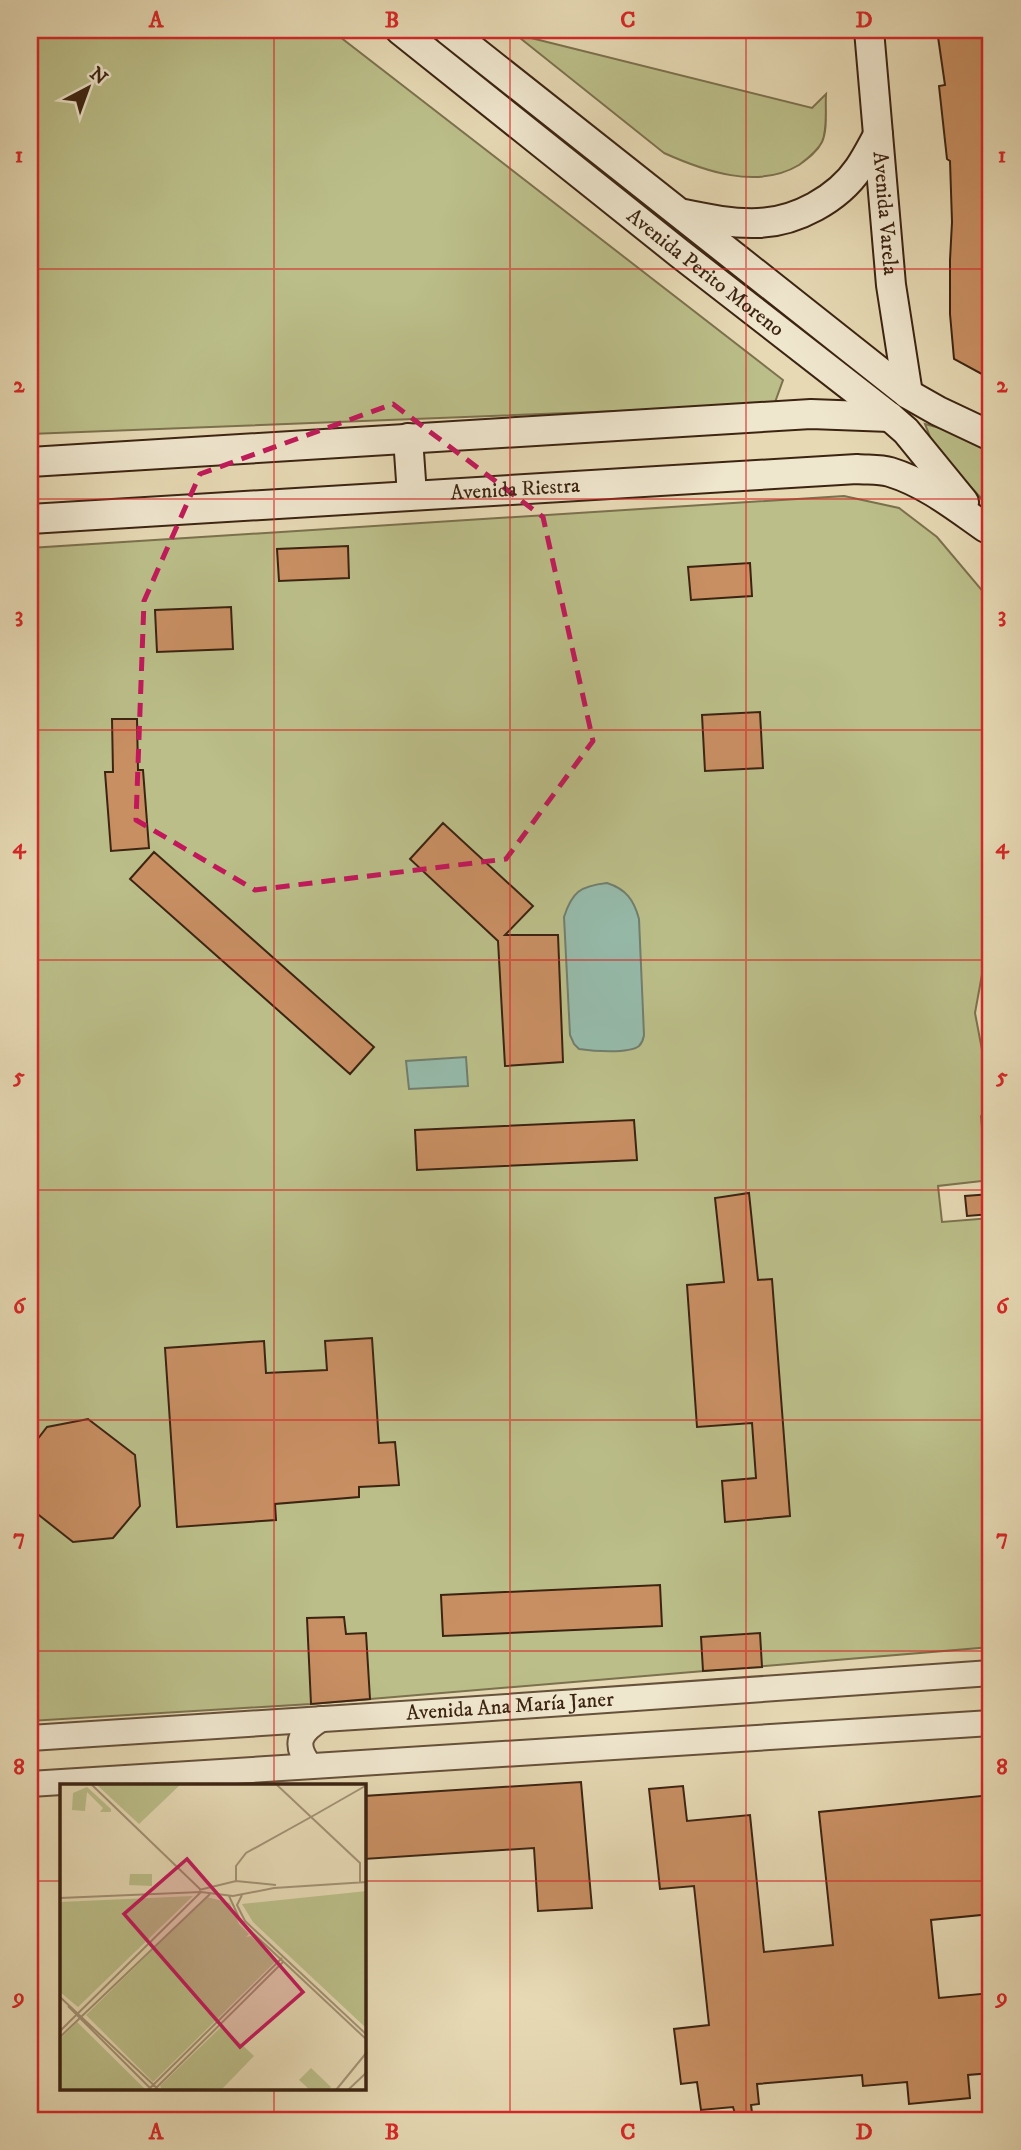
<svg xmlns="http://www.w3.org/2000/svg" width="1021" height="2150" font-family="'IM FELL DW Pica',serif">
<rect width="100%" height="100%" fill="#e6d9b4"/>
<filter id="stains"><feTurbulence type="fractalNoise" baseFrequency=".00286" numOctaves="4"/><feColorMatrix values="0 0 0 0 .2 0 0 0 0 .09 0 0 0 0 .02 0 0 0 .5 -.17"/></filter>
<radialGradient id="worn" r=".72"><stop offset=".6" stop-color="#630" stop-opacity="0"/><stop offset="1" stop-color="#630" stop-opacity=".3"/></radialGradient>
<path fill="#bbbe89" stroke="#7c714e" stroke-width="2" d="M30 30H331L783 380 774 405 30 434Z
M515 34 812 108 826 94C825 108 828 129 822 142 817 152 807 159 799 165 757 190 704 171 664 153Z
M925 424 966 435 991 447V509L934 447Z
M844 496 899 508 937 537 991 601V925L975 1013 991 1097V1104L981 1116 986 1173 991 1180 938 1186 942 1222 991 1218V1647L311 1704 30 1721V548Z"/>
<path fill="#96baaa" stroke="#727e6d" stroke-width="2" d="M607 883C626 889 634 900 639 919L644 1035C643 1040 643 1042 639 1046 629 1054 592 1051 579 1049L574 1044 570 1035 564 917C572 892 580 886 607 883Z
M466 1057 468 1086 409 1089 406 1061Z"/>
<path fill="#c88f63" stroke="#3c2412" stroke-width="2" d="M937 30H991V379L954 359 950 314V260L952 222 950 161 947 159 939 86 945 85Z
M348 546 349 578 279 581 277 549Z
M750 563 752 596 691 600 688 567Z
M231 607 233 649 157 652 155 610Z
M760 712 763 768 705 771 702 715Z
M112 719H137L138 770H143L149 848 111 851 105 772H113Z
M443 823 533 906 505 935H558L563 1062 505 1066 498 941 410 859Z
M154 852 374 1047 350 1074 130 879Z
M634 1120 637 1160 417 1170 415 1130Z
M749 1193 758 1280 772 1279 790 1516 725 1522 722 1481 756 1478 752 1423 697 1427 687 1285 724 1282 715 1198Z
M991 1194V1214L967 1216 965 1196Z
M372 1338 379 1443 395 1442 399 1485 359 1487V1497L275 1504 276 1520 177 1527 165 1348 264 1341 266 1373 327 1370 325 1341Z
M88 1419 135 1455 140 1506 113 1538 73 1542 30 1508V1449L47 1427Z
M660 1585 662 1626 443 1636 441 1595Z
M344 1617 346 1634 366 1633 370 1699 311 1704 307 1618Z
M760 1633 762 1667 703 1671 701 1637Z
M581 1782 592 1908 538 1911 534 1848 364 1859V1796Z
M683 1786 687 1821 750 1815 764 1952 833 1945 819 1812 991 1795V1914L931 1920 939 1998 991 1993V2073L968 2075 970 2098 909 2104 907 2082 863 2086 862 2075 757 2084 759 2104 751 2105 753 2120H737L733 2107 701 2110 697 2082 681 2084 674 2029 709 2025 694 1886 660 1889 649 1789Z"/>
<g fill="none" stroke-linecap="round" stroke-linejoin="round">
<defs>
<g id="tertiary">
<path id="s1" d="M30 1738 463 1710 991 1673"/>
<path d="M310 1766C294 1745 298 1733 321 1719"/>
<path d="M30 1784 991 1723"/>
</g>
<g id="secondary">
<path id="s2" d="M400 30 679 253 890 417 906 431 964 502"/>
<path d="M448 30 908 394 938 411 991 436"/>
<path id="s3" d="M869 30 891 285 908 394"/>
<path d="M684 214C708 219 733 224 758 223 796 222 838 199 859 168 866 158 872 146 878 135"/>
<path d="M408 438 412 495"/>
<path d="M30 462 811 414 890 417"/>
<path id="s4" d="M30 519 857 469C868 470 880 469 890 472 926 483 956 507 986 528"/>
</g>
</defs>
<use href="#tertiary" stroke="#66513a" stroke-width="28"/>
<use href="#secondary" stroke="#3c2412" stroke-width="32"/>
<use href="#tertiary" stroke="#efe6ce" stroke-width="24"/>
<use href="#secondary" stroke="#efe6ce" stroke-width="28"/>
</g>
<path fill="none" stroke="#c2185b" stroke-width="5" stroke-dasharray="14 9" stroke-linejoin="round" d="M393 404 543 517 593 741 506 859 255 890 136 820 144 601 200 474Z"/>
<path fill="none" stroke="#d62828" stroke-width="2" stroke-opacity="0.55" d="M274 30V1786M510 30V2120M746 30V2120M30 269H991M30 499H991M30 730H991M30 960H991M30 1190H991M30 1420H991M30 1651H991M30 1881H61M364 1881H991M274 2089V2120"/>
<g text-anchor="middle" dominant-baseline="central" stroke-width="5" stroke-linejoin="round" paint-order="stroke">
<g font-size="21" fill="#3c2412" stroke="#efe6ce">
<text stroke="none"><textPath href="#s3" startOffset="184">Avenida Varela</textPath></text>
<text stroke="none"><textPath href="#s2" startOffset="390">Avenida Perito Moreno</textPath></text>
<text stroke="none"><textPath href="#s4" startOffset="486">Avenida Riestra</textPath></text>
<text stroke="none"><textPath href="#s1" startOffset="481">Avenida Ana María Janer</textPath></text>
</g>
</g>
<g transform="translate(60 1784)">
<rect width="306" height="306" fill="#e6d9b4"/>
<path d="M37 1H120L79 40ZM27 3 51 25V28H40L43 24 27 8 25 27 12 26 13 9ZM70 90H92V102L69 101ZM307 107V244H306L193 138 182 120ZM133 112 18 223 0 208V118ZM147 113 170 119 179 140 189 150 186 153 191 152 216 177 93 298 26 231ZM17 238 86 306 0 304V255ZM162 242 194 272 163 304 102 306 100 302ZM251 284 271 303 268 306H250L239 296Z" fill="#bbbe89"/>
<path fill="none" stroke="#a29173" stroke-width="2" d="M32 1 141 106M217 1 300 79V98M251 33 307 1M176 97V82L186 69 251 33M139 106 176 97 216 101M182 111 177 121 185 137 307 251M169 112 181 138 307 256M0 114 141 108 173 112 214 104 307 98M0 213 99 306M8 222 91 305M0 247 141 108M0 253 150 110M88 306 222 174M94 306 224 177M276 306 307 268M288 306 307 288"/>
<path fill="#c2185b" fill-opacity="0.15" stroke="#c2185b" stroke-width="3.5" d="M127 75 243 208 180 263 64 130Z"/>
<rect width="306" height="306" fill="none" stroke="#3c2412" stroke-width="3.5"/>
</g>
<rect width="1021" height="2150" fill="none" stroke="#e6d9b4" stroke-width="77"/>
<g transform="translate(88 88) rotate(41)" stroke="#efe6ce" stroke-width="5" paint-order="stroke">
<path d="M0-5L12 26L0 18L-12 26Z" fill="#3c2412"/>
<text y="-10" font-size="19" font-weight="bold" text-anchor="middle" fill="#3c2412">N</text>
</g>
<rect x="38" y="38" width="944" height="2074" fill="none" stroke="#d62828" stroke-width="2.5"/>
<g font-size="23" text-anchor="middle" font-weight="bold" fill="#d62828">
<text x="156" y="27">A</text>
<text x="392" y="27">B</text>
<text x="628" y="27">C</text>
<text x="864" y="27">D</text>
<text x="19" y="162">1</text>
<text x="1002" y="162">1</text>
<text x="19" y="392">2</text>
<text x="1002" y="392">2</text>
<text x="19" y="622">3</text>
<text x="1002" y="622">3</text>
<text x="19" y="853">4</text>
<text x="1002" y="853">4</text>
<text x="19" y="1083">5</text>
<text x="1002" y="1083">5</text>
<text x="19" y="1313">6</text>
<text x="1002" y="1313">6</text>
<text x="19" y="1544">7</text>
<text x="1002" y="1544">7</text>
<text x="19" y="1774">8</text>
<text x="1002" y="1774">8</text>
<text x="19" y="2004">9</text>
<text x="1002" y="2004">9</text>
<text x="156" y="2139">A</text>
<text x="392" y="2139">B</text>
<text x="628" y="2139">C</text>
<text x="864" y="2139">D</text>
</g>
<rect width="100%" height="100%" filter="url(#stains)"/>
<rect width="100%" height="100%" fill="url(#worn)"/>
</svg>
